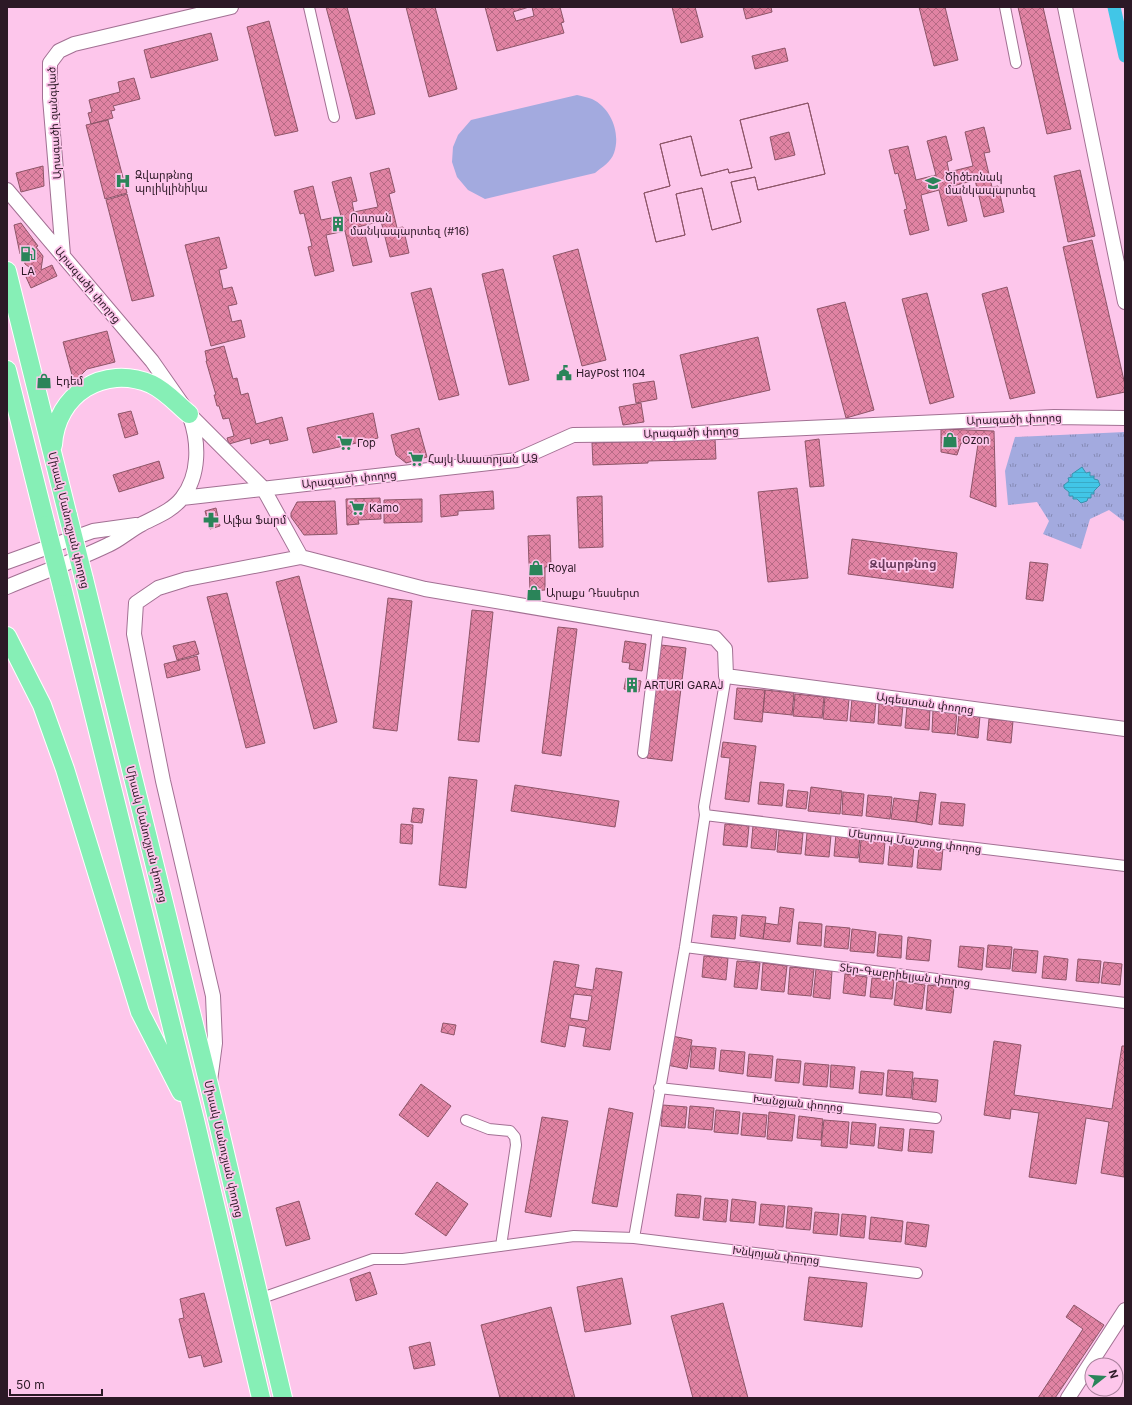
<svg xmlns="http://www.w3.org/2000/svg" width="1132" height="1405" font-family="Inter,'Noto Sans Armenian',sans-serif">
<defs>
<pattern id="grass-tufts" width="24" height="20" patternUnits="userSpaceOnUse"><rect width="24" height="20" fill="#a3aadf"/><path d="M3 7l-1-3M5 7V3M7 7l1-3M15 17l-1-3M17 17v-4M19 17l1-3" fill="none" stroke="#858ab5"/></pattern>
<pattern id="water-rules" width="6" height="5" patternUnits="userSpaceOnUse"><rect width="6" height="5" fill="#41c6e7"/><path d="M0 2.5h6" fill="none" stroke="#39aac6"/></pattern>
<pattern id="building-cross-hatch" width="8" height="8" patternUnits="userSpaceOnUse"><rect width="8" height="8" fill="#e183a3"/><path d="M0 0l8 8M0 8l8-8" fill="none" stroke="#b76a85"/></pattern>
</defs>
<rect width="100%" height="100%" fill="#fdc6eb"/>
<path fill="url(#grass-tufts)" d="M1125 432V522L1109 510 1090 519 1081 549 1043 534 1049 521 1037 502 1008 505 1005 471 1015 437Z"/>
<path fill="#a3aadf" d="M577 95C581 96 587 97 592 99 611 108 621 133 614 153 611 162 602 167 595 173L485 199 468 190 457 177 452 162 453 147 458 135 471 120Z"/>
<path fill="url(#water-rules)" stroke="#3b92ad" d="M1082 467 1086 473 1090 472V476H1094V479L1098 480 1100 485 1094 491V494H1091V498H1088L1087 501 1081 503 1077 499H1073V496H1069V492L1064 488V485L1069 481 1068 478 1072 477V474Z"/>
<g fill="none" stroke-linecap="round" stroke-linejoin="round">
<path stroke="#41c6e7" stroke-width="13" d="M1114 7 1125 56"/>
</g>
<path fill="url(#building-cross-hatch)" stroke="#8d5568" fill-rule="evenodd" d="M326 7H347L375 114 356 119Z
M406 7H435L457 89 429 97Z
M485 7H529L513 12 516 21 534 16 532 7H560L564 22 561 23 564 33 497 51Z
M672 7H695L703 37 681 43Z
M743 7H771L772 12 746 19Z
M919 7H945L958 60 934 66Z
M1018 7H1043L1071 129 1047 134Z
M269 21 298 131 275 136 247 27Z
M211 33 218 60 151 78 144 50Z
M785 48 788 61 755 69 752 56Z
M134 78 140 99 113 106 115 110 111 111 113 118 91 124 88 113 92 112 89 100 120 92 118 82Z
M808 103 825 174 758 190 755 177 731 182 741 222 712 230 702 188 676 194 685 235 656 242 644 193 670 186 660 144 691 136 701 176 728 169 729 173 752 168 740 120ZM789 132 795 155 775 160 770 137Z
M808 103 825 174 758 190 755 177 731 182 741 222 712 230 702 188 676 194 685 235 656 242 644 193 670 186 660 144 691 136 701 176 728 169 729 173 752 168 740 120Z
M108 120 127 193 105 199 86 125Z
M984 127 990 152 984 153 992 187 998 186 1004 212 984 217 975 180 953 186 955 194 960 193 967 221 948 226 939 190 921 195 929 230 910 235 904 210 907 209 898 173 895 174 889 150 908 146 916 180 936 175 927 141 946 136 952 160 947 162 949 172 973 166 965 132Z
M43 166 44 186 21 192 16 173Z
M389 168 395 192 389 194 397 228 403 227 409 253 390 257 381 221 358 227 360 235 365 234 372 262 353 266 345 231 326 235 334 271 315 276 308 247 312 246 304 213 300 214 294 191 313 186 321 220 341 216 332 182 351 177 357 201 352 202 354 212 378 207 370 173Z
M1080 170 1095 236 1068 242 1054 176Z
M127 194 154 296 132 301 106 200Z
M21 223 38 246 36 247 43 256 41 270 52 265 57 276 31 288 26 277 36 272 25 264 23 253 20 254 14 225Z
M219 237 227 268 219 270 223 289 232 287 237 304 228 306 232 322 241 320 245 337 211 346 185 245Z
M1092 240 1125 385V392L1097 398 1063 247Z
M578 249 606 360 582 366 553 256Z
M503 269 529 380 509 385 482 274Z
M1007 287 1035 393 1010 399 982 294Z
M431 288 459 395 439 400 411 293Z
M927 293 954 397 930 404 902 299Z
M845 302 874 410 846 418 817 309Z
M107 331 115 362 87 369 74 382 63 342Z
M758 337 770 390 692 408 680 355Z
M224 346 233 379 237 378 241 395 248 393 256 424 282 417 288 440 270 444 269 439 251 444 250 438 229 444 227 438 234 436 229 418 223 419 219 406H217L214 395H216L206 361H207L205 351Z
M654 381 657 399 636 403 633 384Z
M641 403 644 422 623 425 619 407Z
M131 411 138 434 125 438 118 414Z
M373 413 378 438 313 453 307 428Z
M419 428 427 457 406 463 396 455 391 435Z
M941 429 994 431 996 507 970 497 978 444 961 443 957 455 941 452Z
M715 439 716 459 648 461V463L593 465 592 443Z
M819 439 824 486 810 487 805 441Z
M159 461 164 478 119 492 113 475Z
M797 488 808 578 768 582 758 492Z
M493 491 494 509 458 511V515L441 517 440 495Z
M602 496 603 547 579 548 577 497Z
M380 498 381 519 358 520 359 524 347 525 346 499Z
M422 499V522L384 523V500Z
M335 501 337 534 304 535 291 517V513L297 502Z
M216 508 220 526 210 529 205 511Z
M550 535 551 566 545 567V590L530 591 528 536Z
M852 539 957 553 953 588 848 574Z
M1030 562 1048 564 1043 601 1026 599Z
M299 576 337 722 314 729 276 582Z
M227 593 265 743 246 748 207 597Z
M388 598 412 601 397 731 373 728Z
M472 610 493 612 479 742 458 740Z
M558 627 577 629 561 756 542 753Z
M195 641 199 654 177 660 173 646Z
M625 641 646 644 642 671 629 669 630 663 622 662Z
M661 645 686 648 672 761 647 758Z
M197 656 200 670 167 678 164 664Z
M626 678 641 681 639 692 624 689Z
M737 688 765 690 762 722 734 719Z
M765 690 794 693 792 715 763 712Z
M795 694 824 697 822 718 793 716Z
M825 697 849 699 847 721 823 719Z
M852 699 876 701 874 723 850 721Z
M879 703 903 705 901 726 878 724Z
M907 706 930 708 929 730 905 728Z
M933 710 957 712 955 734 932 732Z
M959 714 980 716 978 738 957 735Z
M989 719 1013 721 1011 743 987 740Z
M723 742 756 746 749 802 725 799 730 758 721 757Z
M449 777 477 780 466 888 439 885Z
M760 782 784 784 782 806 758 804Z
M515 785 619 801 615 827 511 811Z
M811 787 842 791 840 814 808 811Z
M788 790 808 792 806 809 786 807Z
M843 792 864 794 862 816 842 814Z
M920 792 936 794 932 825 916 822Z
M868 795 892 797 890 819 866 816Z
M894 798 919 801 916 822 891 819Z
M941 802 965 804 963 826 939 824Z
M413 808 424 809 422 823 411 822Z
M401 824 413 825 412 844 400 843Z
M725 824 749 826 747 847 723 845Z
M753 826 777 829 775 850 751 848Z
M779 830 803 833 801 854 777 852Z
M807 833 831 835 829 857 805 855Z
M836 834 860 836 858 858 834 856Z
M861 840 885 842 883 864 859 862Z
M890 843 914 846 912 867 888 865Z
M919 846 943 848 941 870 917 868Z
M780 907 794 909 790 942 763 939 765 923 778 925Z
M713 915 737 917 735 939 711 937Z
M742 915 766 917 763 939 740 936Z
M799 922 822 924 821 946 797 944Z
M826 926 850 928 848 949 824 947Z
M852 929 876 932 874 953 850 951Z
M879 934 902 936 901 958 877 956Z
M908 937 931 940 929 961 906 959Z
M988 945 1012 947 1010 969 986 967Z
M960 946 984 948 982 970 958 967Z
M1014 949 1038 951 1036 973 1012 971Z
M704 956 728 958 726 980 702 977Z
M1044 956 1068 959 1066 980 1042 978Z
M1078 959 1101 961 1099 983 1076 981Z
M554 961 579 965 575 987 593 990 596 968 622 972 610 1050 583 1046 586 1028 569 1025 565 1047 541 1042ZM574 994 592 996 588 1021 570 1018Z
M737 961 760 963 757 989 734 987Z
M1104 962 1122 964 1120 985 1101 983Z
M763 963 787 966 784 992 761 990Z
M790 967 814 969 811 996 788 994Z
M816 969 832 971 830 999 813 997Z
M845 974 867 977 865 996 843 993Z
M872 978 894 980 892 999 870 997Z
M897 981 925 985 922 1009 894 1005Z
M928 985 954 988 951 1013 926 1010Z
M443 1023 456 1025 454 1035 441 1032Z
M672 1036 692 1040 687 1069 667 1065Z
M994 1041 1021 1045 1014 1095 1112 1109 1122 1046H1125L1124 1177 1101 1173 1109 1122 1086 1118 1076 1184 1029 1177 1039 1113 1011 1109 1010 1119 984 1115Z
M692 1046 716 1048 714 1069 690 1067Z
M721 1050 745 1052 743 1074 719 1071Z
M749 1054 773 1056 771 1078 747 1076Z
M777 1059 801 1061 799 1083 775 1081Z
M805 1063 829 1065 827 1087 803 1085Z
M831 1065 855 1067 853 1089 830 1087Z
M888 1070 913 1072 911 1098 886 1096Z
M861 1071 884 1073 882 1095 859 1093Z
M914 1078 938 1080 936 1102 912 1099Z
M421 1084 451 1106 428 1137 399 1115Z
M663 1105 687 1107 685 1128 661 1126Z
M690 1106 714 1108 712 1130 688 1128Z
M609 1108 633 1113 617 1207 592 1203Z
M716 1110 740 1112 738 1134 714 1132Z
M769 1112 795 1115 792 1141 767 1139Z
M743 1113 767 1115 765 1137 741 1135Z
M799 1116 823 1119 821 1140 797 1138Z
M542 1117 568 1121 551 1217 525 1212Z
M824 1120 849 1122 847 1148 821 1146Z
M852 1122 876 1124 874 1146 850 1144Z
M880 1127 904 1129 902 1151 878 1148Z
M910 1129 934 1131 932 1153 908 1151Z
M437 1182 468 1204 446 1236 415 1214Z
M677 1194 701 1196 699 1218 675 1216Z
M705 1198 728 1200 726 1222 703 1220Z
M732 1199 756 1202 754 1223 730 1221Z
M299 1201 310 1239 286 1246 276 1208Z
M761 1204 785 1206 783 1227 759 1225Z
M788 1206 812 1208 810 1230 786 1228Z
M815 1212 839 1214 837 1235 813 1233Z
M842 1214 866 1216 864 1238 840 1236Z
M871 1217 903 1221 901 1242 869 1239Z
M907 1222 929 1225 926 1247 905 1244Z
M370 1272 377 1294 356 1301 350 1279Z
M809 1277 867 1283 862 1327 804 1320Z
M622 1278 631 1324 585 1332 577 1287Z
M204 1293 222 1362 204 1367 201 1355 189 1358 179 1319 184 1318 180 1299Z
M723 1303 748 1398H693L671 1316Z
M1074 1305 1104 1325 1055 1398H1038L1083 1329 1066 1317Z
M551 1307 575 1398H500L481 1325Z
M430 1342 435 1365 414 1369 409 1347Z"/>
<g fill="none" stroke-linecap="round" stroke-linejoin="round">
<defs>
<path id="street" d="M309 7 334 117
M1005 7 1016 63
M643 753 658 628
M705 815 1125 866
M685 947 1125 1003
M659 1088 936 1118
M466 1120 489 1129 510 1131 515 1137 516 1145 501 1246
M634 1238 685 947 705 815 704 807 726 676
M259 1299 373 1259H403L574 1236 634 1238 917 1273"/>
<path id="secondary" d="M1065 7 1125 302
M7 190 152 361 189 414 263 488 301 557 425 589 715 638 725 649 726 676 1125 729
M63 255 50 98V63L59 51 74 44 231 7
M182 498 517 460 573 435 674 434 1054 417 1125 418
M7 562 93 531 136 525
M7 587C40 573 75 561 108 545 120 540 130 530 142 524 155 517 172 511 182 498 200 475 199 442 190 417
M210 1081 215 1043 213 996 163 781 134 634 136 603 158 588 187 579 301 557
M1068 1398 1125 1310"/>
<path id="highway" d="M7 271 68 516
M7 370 46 525
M53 445C56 394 104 364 151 384 166 391 177 404 189 414
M84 579 209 1085 283 1398
M62 587 195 1120 261 1398
M7 636 42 705 65 769 140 1012 181 1092"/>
</defs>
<use href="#street" stroke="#a27093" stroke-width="12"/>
<use href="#secondary" stroke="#a27093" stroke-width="16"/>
<use href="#highway" stroke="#fff" stroke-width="20"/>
<use href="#street" stroke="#fff" stroke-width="10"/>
<use href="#secondary" stroke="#fff" stroke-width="14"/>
<use href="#highway" stroke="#86efb6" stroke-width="18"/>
<defs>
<path id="highway-bridge" d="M68 516 84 579
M46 525 62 587"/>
</defs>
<use href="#highway-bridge" stroke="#fff" stroke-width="20" stroke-linecap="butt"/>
<use href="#highway-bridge" stroke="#86efb6" stroke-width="18"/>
</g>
<defs>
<symbol id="hospital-bare" viewBox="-9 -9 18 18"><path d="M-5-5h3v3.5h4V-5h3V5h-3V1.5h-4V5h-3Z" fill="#2a8459" stroke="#fdc6eb" stroke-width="2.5" paint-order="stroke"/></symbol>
<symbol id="school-bare" viewBox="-9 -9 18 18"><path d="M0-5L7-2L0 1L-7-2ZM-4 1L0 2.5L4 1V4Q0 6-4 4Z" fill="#2a8459" stroke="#fdc6eb" stroke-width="2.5" paint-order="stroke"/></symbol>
<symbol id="building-bare" viewBox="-9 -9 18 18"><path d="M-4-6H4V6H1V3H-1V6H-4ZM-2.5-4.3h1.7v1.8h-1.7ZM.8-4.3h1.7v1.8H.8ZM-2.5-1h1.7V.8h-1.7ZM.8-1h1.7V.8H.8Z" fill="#2a8459" stroke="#fdc6eb" stroke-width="2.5" paint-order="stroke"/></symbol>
<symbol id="fuel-bare" viewBox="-9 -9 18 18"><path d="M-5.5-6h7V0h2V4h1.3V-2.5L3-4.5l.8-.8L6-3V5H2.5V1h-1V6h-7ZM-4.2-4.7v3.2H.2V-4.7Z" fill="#2a8459" stroke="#fdc6eb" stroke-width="2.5" paint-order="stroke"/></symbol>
<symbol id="civic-bare" viewBox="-9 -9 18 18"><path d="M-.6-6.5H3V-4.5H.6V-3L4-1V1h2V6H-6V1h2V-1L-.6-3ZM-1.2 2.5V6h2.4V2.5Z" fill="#2a8459" stroke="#fdc6eb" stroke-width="2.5" paint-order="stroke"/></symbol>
<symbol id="shop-bare" viewBox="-9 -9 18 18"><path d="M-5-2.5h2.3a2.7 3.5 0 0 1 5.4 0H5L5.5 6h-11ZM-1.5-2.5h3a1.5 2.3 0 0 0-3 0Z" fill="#2a8459" stroke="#fdc6eb" stroke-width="2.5" paint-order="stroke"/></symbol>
<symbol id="supermarket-bare" viewBox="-9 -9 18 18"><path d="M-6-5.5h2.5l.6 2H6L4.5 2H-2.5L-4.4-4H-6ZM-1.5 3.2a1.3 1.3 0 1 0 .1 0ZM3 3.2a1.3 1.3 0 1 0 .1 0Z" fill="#2a8459" stroke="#fdc6eb" stroke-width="2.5" paint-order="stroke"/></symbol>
<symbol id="pharmacy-bare" viewBox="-9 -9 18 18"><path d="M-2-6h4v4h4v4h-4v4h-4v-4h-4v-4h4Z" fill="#2a8459" stroke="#fdc6eb" stroke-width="2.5" paint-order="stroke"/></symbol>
</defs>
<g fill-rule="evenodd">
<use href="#hospital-bare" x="112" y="170" width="22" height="22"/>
<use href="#school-bare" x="922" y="172" width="22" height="22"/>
<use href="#building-bare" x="327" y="213" width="22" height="22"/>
<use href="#fuel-bare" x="17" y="243" width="22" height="22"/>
<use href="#civic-bare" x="553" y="362" width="22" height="22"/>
<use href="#shop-bare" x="33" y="370" width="22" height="22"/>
<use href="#shop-bare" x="939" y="429" width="22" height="22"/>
<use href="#supermarket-bare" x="334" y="432" width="22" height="22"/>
<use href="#supermarket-bare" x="405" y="448" width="22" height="22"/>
<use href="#supermarket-bare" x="346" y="497" width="22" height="22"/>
<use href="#pharmacy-bare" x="200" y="509" width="22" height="22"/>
<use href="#shop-bare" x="525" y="557" width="22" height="22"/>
<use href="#shop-bare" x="523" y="582" width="22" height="22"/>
<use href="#building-bare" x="621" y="674" width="22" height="22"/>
</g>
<g text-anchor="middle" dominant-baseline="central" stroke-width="3.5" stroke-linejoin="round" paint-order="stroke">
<g font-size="11" fill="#2c1926" stroke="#fdc6eb">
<text transform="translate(54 123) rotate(-93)">Արագածի զանգված</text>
<text transform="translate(88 285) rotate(50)">Արագածի փողոց</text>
<text transform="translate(1014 419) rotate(-2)">Արագածի փողոց</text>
<text transform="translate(691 432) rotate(-2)">Արագածի փողոց</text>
<text transform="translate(349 479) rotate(-6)">Արագածի փողոց</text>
<text transform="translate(69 520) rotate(76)">Միսակ Մանուշյան փողոց</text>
<text transform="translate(925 703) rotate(8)">Այգեստան փողոց</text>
<text transform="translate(147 834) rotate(76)">Միսակ Մանուշյան փողոց</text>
<text transform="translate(915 841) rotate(7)">Մեսրոպ Մաշտոց փողոց</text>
<text transform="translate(905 975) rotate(7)">Տեր-Գաբրիելյան փողոց</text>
<text transform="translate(798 1103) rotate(6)">Խանջյան փողոց</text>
<text transform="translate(224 1149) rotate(77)">Միսակ Մանուշյան փողոց</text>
<text transform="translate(776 1255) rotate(7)">Խնկոյան փողոց</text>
</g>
<g font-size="11" fill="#2c1926" stroke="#fdc6eb" text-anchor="start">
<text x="135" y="175">Զվարթնոց<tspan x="135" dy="13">պոլիկլինիկա</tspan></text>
<text x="945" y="177">Ծիծեռնակ<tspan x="945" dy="13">մանկապարտեզ</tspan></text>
<text x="350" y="218">Ոստան<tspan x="350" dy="13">մանկապարտեզ (#16)</tspan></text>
<text x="28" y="271" text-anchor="middle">LA</text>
<text x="576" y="373">HayPost 1104</text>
<text x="56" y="381">Էդեմ</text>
<text x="962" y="440">Ozon</text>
<text x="357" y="443">Гор</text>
<text x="428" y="459">Հայկ Ասատրյան ԱՁ</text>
<text x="369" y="508">Kamo</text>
<text x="223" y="520">Ալֆա Ֆարմ</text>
<text x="548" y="568">Royal</text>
<text x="546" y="593">Արաքս Դեսսերտ</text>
<text x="644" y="685">ARTURI GARAJ</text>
</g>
<g font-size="12" font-weight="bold" fill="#693b5c" stroke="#fdc6eb">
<text x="903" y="563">Զվարթնոց</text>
</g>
</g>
<rect width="1132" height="1405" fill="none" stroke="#2c1926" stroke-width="16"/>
<g transform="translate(1104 1377) rotate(73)"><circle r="19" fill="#fdc6eb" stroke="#a9819c"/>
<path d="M0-3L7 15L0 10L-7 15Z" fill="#2a8459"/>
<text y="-6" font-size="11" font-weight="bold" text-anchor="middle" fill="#2c1926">N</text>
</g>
<path d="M10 1389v6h92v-6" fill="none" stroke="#2c1926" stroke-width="2"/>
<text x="16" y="1389" font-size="12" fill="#2c1926" stroke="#fdc6eb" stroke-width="3" paint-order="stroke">50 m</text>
</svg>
